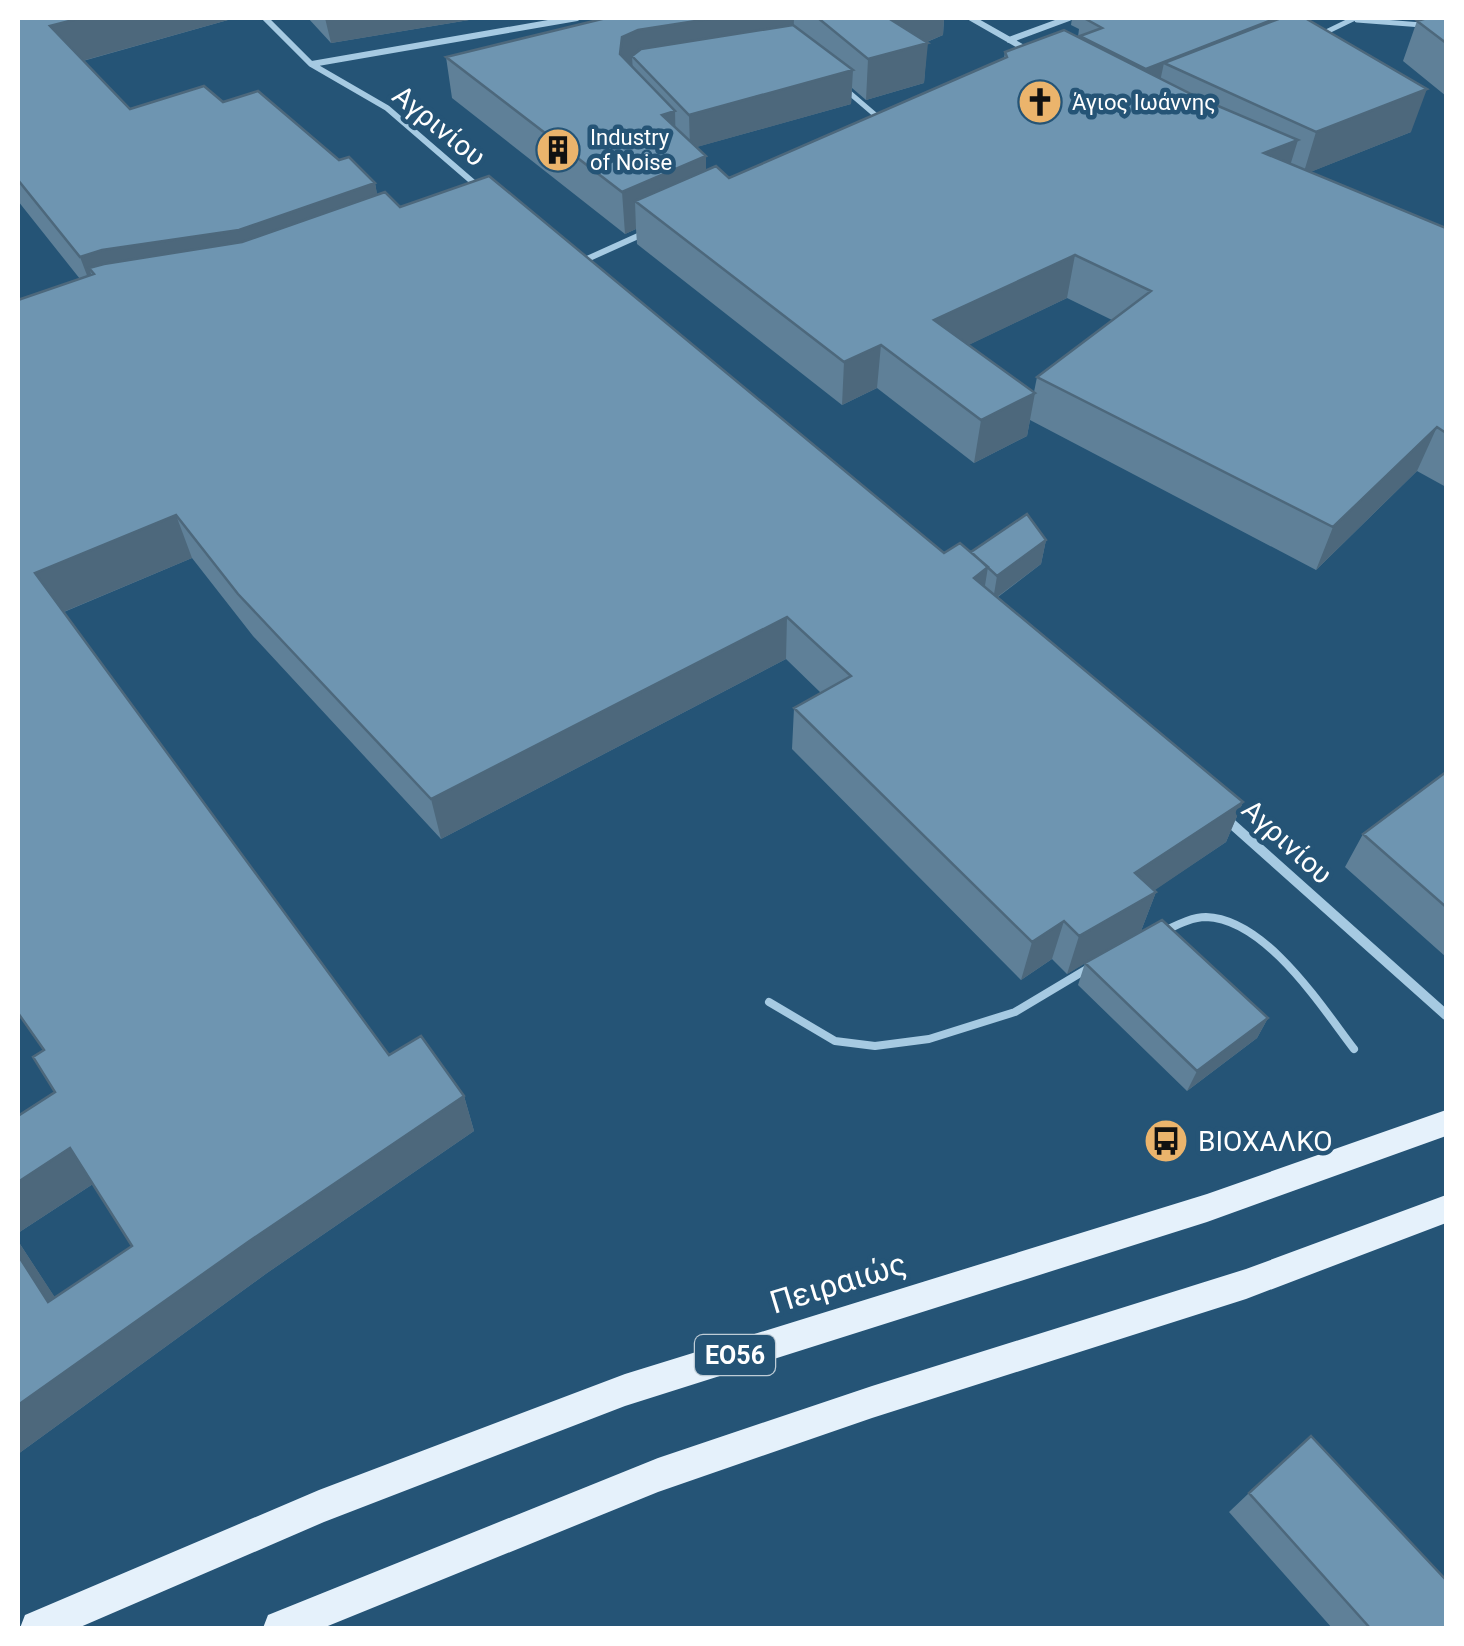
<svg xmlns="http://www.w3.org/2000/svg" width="1464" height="1646" font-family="Roboto,sans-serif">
<rect width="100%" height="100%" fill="#255476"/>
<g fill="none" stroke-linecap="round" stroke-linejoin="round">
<path stroke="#a6cae2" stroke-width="5" d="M1357 20 1422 25
M1322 34 1355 18
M845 89 880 119"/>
<path stroke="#a6cae2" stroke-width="8" d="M1162 932C1175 926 1191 917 1206 917 1266 919 1321 1006 1354 1049
M769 1002 835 1041 875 1046 929 1039 1015 1012 1087 969"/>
<path stroke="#a6cae2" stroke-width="6" d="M265 18 311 64 387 108 482 190
M971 18 1029 51
M1009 40 1069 18
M312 64 577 18
M576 264 647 232"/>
<path stroke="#a6cae2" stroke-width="10" d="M1224 817 1446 1015"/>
<path fill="#e5f1fb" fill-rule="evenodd" d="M1446 1110V1136L1207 1222 625 1406 324 1522 78 1628H20L25 1615 319 1490 625 1374 1207 1194Z
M1446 1195V1223L1246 1299 872 1418 658 1492 323 1628H263L268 1615 658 1458 872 1386 1246 1269Z"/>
</g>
<path fill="#5f8098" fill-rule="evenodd" d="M18 18H235L83 61 130 109 204 86 223 102 258 91 339 160 349 157 375 183 377 195 385 192 400 207 489 176 944 553 960 543 971 552 1027 514 1046 540 1041 564 998 597 1243 802 1226 842 1154 890 1156 892 1141 931 1089 961 1162 920 1268 1018 1257 1038 1187 1091 1078 985 1085 963 1067 974 1052 959 1021 980 792 749 794 708 821 693 786 659 441 839 253 636 192 558 64 612 389 1055 421 1036 464 1096 474 1131 267 1273 18 1454V1241L55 1298 132 1246 93 1184 18 1233V1116L55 1092 33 1057 44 1050 18 1013V300L80 279 18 201Z
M308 18H481L331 43Z
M606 18H944L943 35 927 42 924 83 866 100 852 88 851 104 696 147 706 171 729 178 1004 58 1005 52 1078 37 1079 29 1071 25 1072 18H1278V19L1411 132 1310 172 1446 228V487L1417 471 1316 570 1030 420 1027 436 974 463 877 388 842 405 637 244 636 229 625 234 452 98 446 57ZM1067 298 1112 320 1037 377 1034 392 968 345Z
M1446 18V96L1403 61 1417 21Z
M1446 772V957L1345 867 1363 834Z
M1249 1493 1446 1628H1332L1229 1512Z"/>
<path fill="#4d687c" d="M81 18H235L64 66 50 26Z
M325 18H481L331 43Z
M715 18H794L793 45 632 56 633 73 620 54 622 37 638 30Z
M893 18H944L943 35 917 46 928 43 924 83 866 100 868 59 890 19Z
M1278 18 1270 45 1164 63 1158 91 1140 98 1146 69Z
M853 70 851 104 690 149 689 115Z
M1427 89 1411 132 1303 175 1316 132Z
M675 111 676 153 662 115Z
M1298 140 1285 182 1264 153Z
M706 156V198L635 201 636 229 625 234 622 192Z
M375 183 383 224 94 274 89 268 100 298 96 299 80 257 102 250Z
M1075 255 1067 298 929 364 934 320Z
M881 345 877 388 842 405 844 362Z
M1035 393 1027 436 974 463 981 420Z
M1437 427 1417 471 1316 570 1333 527Z
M176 515 192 558 56 615 35 573Z
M1046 540 1041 564 993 600 997 576Z
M988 567 981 610 974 578Z
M787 617 786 659 441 839 431 799Z
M1243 802 1226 842 1130 907 1156 892 1141 931 1067 974 1079 936 1135 873Z
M1064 921 1052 959 1021 980 1032 942Z
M1268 1018 1257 1038 1187 1091 1197 1071Z
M464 1096 474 1131 267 1273 18 1454V1405L248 1242Z
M70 1148 96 1182 18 1233V1182Z
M18 1241 77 1331 48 1302 18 1255Z"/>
<path fill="#6e95b1" stroke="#4d687c" stroke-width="2.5" d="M18 18H81L50 26 130 109 204 86 223 102 258 91 339 160 349 157 375 183 239 230 102 250 80 257 18 180Z
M606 18H715L638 30 622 37 620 54 675 111 662 115 706 156 622 192 446 57Z
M818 18H893L890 19 928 43 868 59Z
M1084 18H1277L1146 69 1080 36 1102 28Z
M1281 18H1305L1427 89 1316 132 1164 63Z
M1427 18H1446V43L1417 21Z
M793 25 853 70 689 115 632 56 641 49Z
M1064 30 1197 97 1298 140 1264 153 1446 228V433L1437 427 1333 527 1037 377 1151 291 1075 255 934 320 1035 393 981 420 881 345 844 362 635 201 716 166 729 178 1007 57 1005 52Z
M489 176 944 553 960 543 988 567 974 578 1243 802 1135 873 1156 892 1079 936 1064 921 1032 942 794 708 851 676 787 617 431 799 238 594 176 515 35 573 389 1055 421 1036 464 1096 248 1242 18 1405V1255L48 1302 132 1246 70 1148 18 1182V1116L55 1092 33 1057 44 1050 18 1013V300L94 274 89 268 104 264 242 242 385 192 400 207Z
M1027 514 1046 540 997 576 971 552Z
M1446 772V907L1363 834Z
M1162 920 1268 1018 1197 1071 1085 963Z
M1311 1436 1446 1580V1628H1370L1249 1493Z"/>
<defs>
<symbol id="church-disc" viewBox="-11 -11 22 22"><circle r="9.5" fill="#ebb46c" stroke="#255476"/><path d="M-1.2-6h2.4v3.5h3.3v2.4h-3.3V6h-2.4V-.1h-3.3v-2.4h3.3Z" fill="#111"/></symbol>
<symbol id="building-disc" viewBox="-11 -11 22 22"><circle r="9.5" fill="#ebb46c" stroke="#255476"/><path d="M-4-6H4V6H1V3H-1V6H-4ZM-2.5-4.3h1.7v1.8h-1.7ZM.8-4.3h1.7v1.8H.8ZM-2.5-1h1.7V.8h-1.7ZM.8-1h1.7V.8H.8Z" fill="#111"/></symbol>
<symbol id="bus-disc" viewBox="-11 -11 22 22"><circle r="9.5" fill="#ebb46c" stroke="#255476"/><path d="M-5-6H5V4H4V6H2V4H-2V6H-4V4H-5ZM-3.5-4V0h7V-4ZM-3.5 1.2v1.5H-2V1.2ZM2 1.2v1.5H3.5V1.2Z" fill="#111"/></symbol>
</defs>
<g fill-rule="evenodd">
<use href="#church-disc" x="1015" y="77" width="50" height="50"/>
<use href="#building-disc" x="533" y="125" width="50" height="50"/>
<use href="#bus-disc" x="1141" y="1116" width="50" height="50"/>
</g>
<g text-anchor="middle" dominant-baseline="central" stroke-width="9" stroke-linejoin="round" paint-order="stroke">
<g font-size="22" fill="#fff" stroke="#255476" text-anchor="start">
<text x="1072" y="102">Άγιος Ιωάννης</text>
<text x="590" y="137">Industry<tspan x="590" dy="25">of Noise</tspan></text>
</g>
<rect fill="#255476" stroke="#beccd6" stroke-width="2.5" x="695" y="1335" width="80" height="40" rx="8"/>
<g font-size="25" font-weight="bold" fill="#fff">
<text x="735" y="1355">ΕΟ56</text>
</g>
<g font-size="28" fill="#fff" stroke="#255476">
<text transform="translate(439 126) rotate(39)">Αγρινίου</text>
<text transform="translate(1287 842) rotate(42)">Αγρινίου</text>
</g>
<g font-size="28" fill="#fff" stroke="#255476" text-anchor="start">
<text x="1198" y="1141">ΒΙΟΧΑΛΚΟ</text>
</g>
<g font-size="32" fill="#fff" stroke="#255476">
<text transform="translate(838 1283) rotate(-17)">Πειραιώς</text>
</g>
</g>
<rect width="1464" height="1646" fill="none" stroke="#ffffff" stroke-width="40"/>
</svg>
